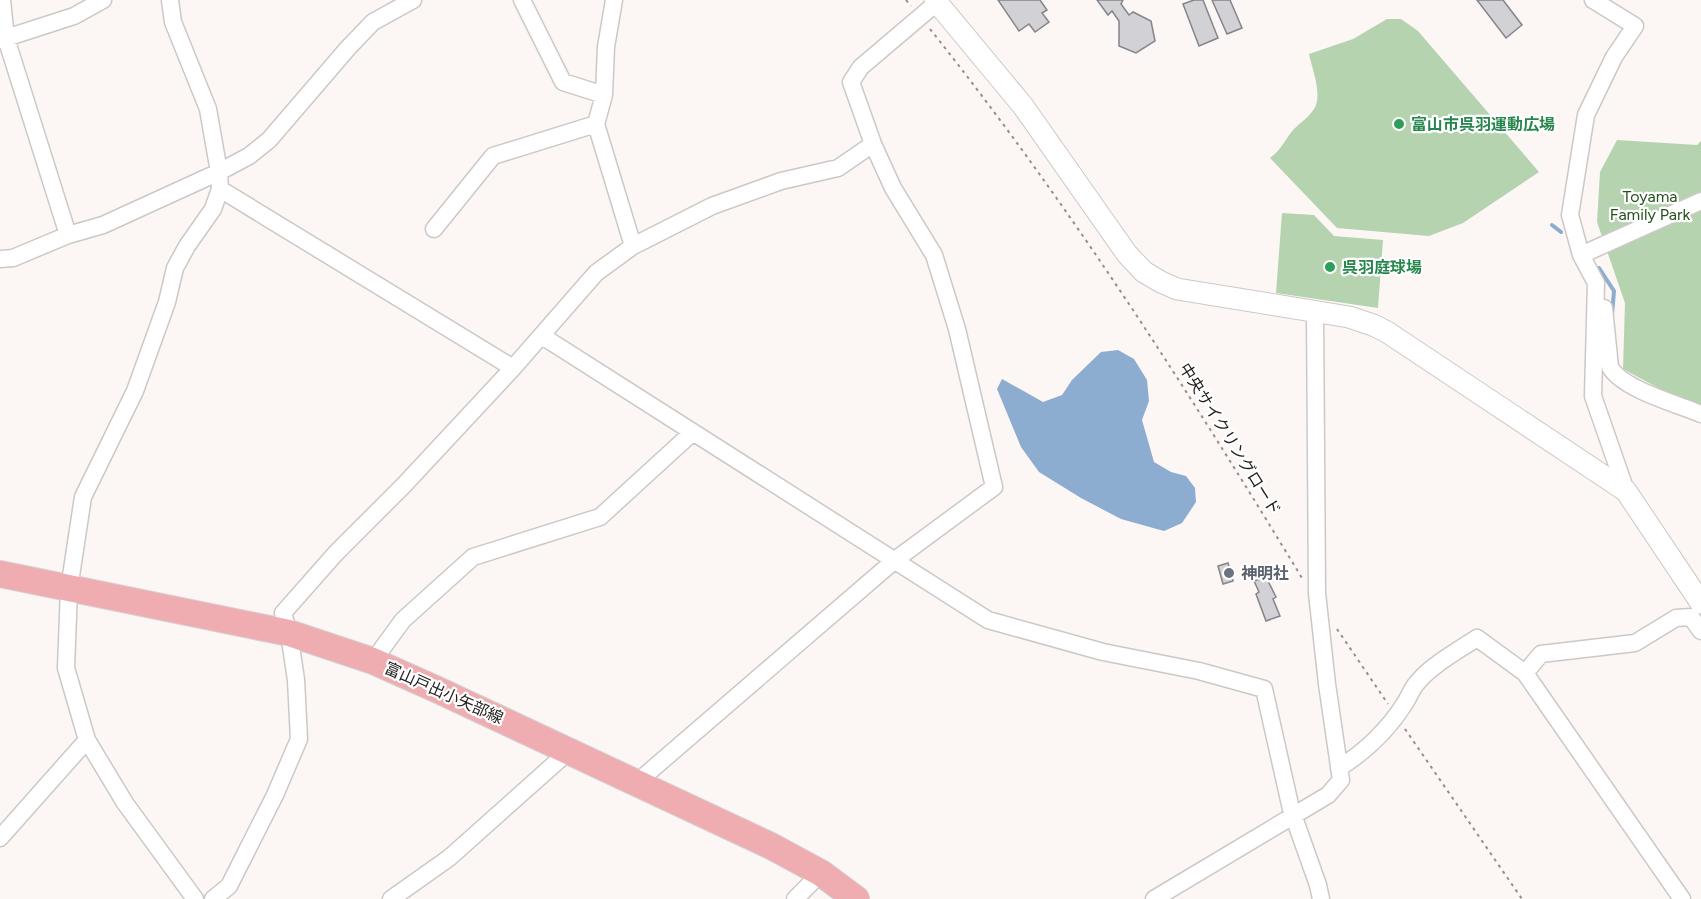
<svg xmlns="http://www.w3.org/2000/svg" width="1701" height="899" font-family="Figtree,'Noto Sans JP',sans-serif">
<rect width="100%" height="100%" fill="#fcf6f4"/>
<path fill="#b6d3b0" d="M1387 19H1401L1418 31 1539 172 1463 223 1429 236 1337 228 1270 158C1283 148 1285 139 1294 129 1301 122 1309 117 1314 109 1323 95 1312 69 1309 54L1353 39Z
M1617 140 1697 145 1701 141V411L1623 369 1625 303 1597 222 1600 172Z
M1282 213 1314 215 1334 236 1383 240 1378 308 1276 293Z"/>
<path fill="#8cacd0" d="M1118 350 1134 359 1147 380 1149 401 1142 420 1154 462 1171 472 1186 476 1195 488 1196 502 1182 523 1164 531 1121 519 1081 498 1039 472 1021 447 997 389 1002 379 1043 402 1062 395 1072 380 1101 352Z"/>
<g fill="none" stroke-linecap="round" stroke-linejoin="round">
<path stroke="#8cacd0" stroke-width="4" d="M1552 225 1561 232
M1599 268 1614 291 1612 315"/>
</g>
<path fill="#d2d1d5" stroke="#858489" stroke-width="1.5" d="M998 0H1040L1047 10 1042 13 1049 22 1035 32 1029 24 1019 31Z
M1097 0H1123L1121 4 1129 15 1133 12 1151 21 1155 41 1136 53 1119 46V21L1112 11 1108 15Z
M1194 0H1203L1218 38 1199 46 1183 4Z
M1212 0H1230L1242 28 1227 34Z
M1477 0H1503L1522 25 1506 38Z
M1228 563 1233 581 1223 584 1218 566Z
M1266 577 1276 597 1273 599 1280 616 1266 621 1256 594 1259 592 1254 581Z"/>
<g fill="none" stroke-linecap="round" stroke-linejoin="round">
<defs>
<path id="minor" d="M2 0 6 38 68 235
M522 0 563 82 604 95 606 47 614 0
M1593 0 1635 26 1614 57 1586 115 1570 215 1581 255 1596 283 1593 396 1626 491
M0 40 74 16 103 0
M604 95 596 124 633 246
M220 189 513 368
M434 229 493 156 596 124
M1581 255 1701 201
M0 259 13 258 68 235 103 225 219 172 249 156 269 140 348 48 373 22 413 0
M1604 308 1610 367C1622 389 1677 404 1701 414
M542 336 988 620 1103 652 1199 671 1264 689 1291 809 1318 885 1321 899
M373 661 403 620 473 557 600 517 693 432
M1525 673 1682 899
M87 740 125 803 195 899
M1339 768C1366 751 1388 730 1405 703 1409 697 1412 688 1417 683 1430 666 1459 650 1477 638L1525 673 1541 654 1635 643 1676 618 1691 617 1701 631
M635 784 895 560 994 487 957 329 934 255 893 188 873 144 851 82 861 67 940 0
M0 838 87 740 66 668 69 589 83 497 135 391 167 302 175 268 187 246 213 209 220 189 219 172 208 109 173 22 170 0
M213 899 229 886 275 795 299 739 296 680 289 633 283 613 336 553 404 485 513 368 596 273 633 246 712 206 781 181 838 168 873 144
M391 899 449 858 569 751
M795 899 821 873
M1154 899 1328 795 1341 780 1327 684 1317 593 1315 312"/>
<path id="tertiary" d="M935 0 1023 106 1127 254 1144 272 1161 282 1177 289 1349 317 1373 325 1387 332 1626 491 1701 603"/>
<path id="primary" d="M0 574 289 633 373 661 438 690 771 846 821 873 856 899"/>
</defs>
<use href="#minor" stroke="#cdc8c5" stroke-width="19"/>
<use href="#tertiary" stroke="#cdc8c5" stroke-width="23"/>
<use href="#primary" stroke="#d3d3d3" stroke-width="28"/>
<path stroke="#938f8d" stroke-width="2" stroke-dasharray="3 4.5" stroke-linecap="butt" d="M906 0 911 6
M930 29C1068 202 1187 389 1302 578
M1337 629 1388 704
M1405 729 1522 899"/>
<use href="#minor" stroke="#fff" stroke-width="16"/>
<use href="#tertiary" stroke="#fff" stroke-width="21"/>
<use href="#primary" stroke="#f0adb1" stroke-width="26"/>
</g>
<g fill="#2e9e5b" stroke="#fff" stroke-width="2">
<circle cx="1399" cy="124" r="6"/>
<circle cx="1330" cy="267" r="6"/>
</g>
<circle fill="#6b7280" stroke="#fff" stroke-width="2" cx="1229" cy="573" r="6"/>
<g text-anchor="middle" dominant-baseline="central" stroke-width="4.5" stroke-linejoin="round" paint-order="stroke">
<g font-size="16" font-weight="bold" fill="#27864d" stroke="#fff" text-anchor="start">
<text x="1411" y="124">富山市呉羽運動広場</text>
<text x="1342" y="267">呉羽庭球場</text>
</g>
<g font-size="16" fill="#26501c" stroke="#fff">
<text x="1650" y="196">Toyama<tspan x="1650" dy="18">Family Park</tspan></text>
</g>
<g font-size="16" fill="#242221" stroke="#fff">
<text transform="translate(1230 439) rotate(58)">中央サイクリングロード</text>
<text transform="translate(444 693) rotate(24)">富山戸出小矢部線</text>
</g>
<g font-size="16" font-weight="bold" fill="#5b616d" stroke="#fff" text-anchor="start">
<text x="1241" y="573">神明社</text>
</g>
</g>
</svg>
